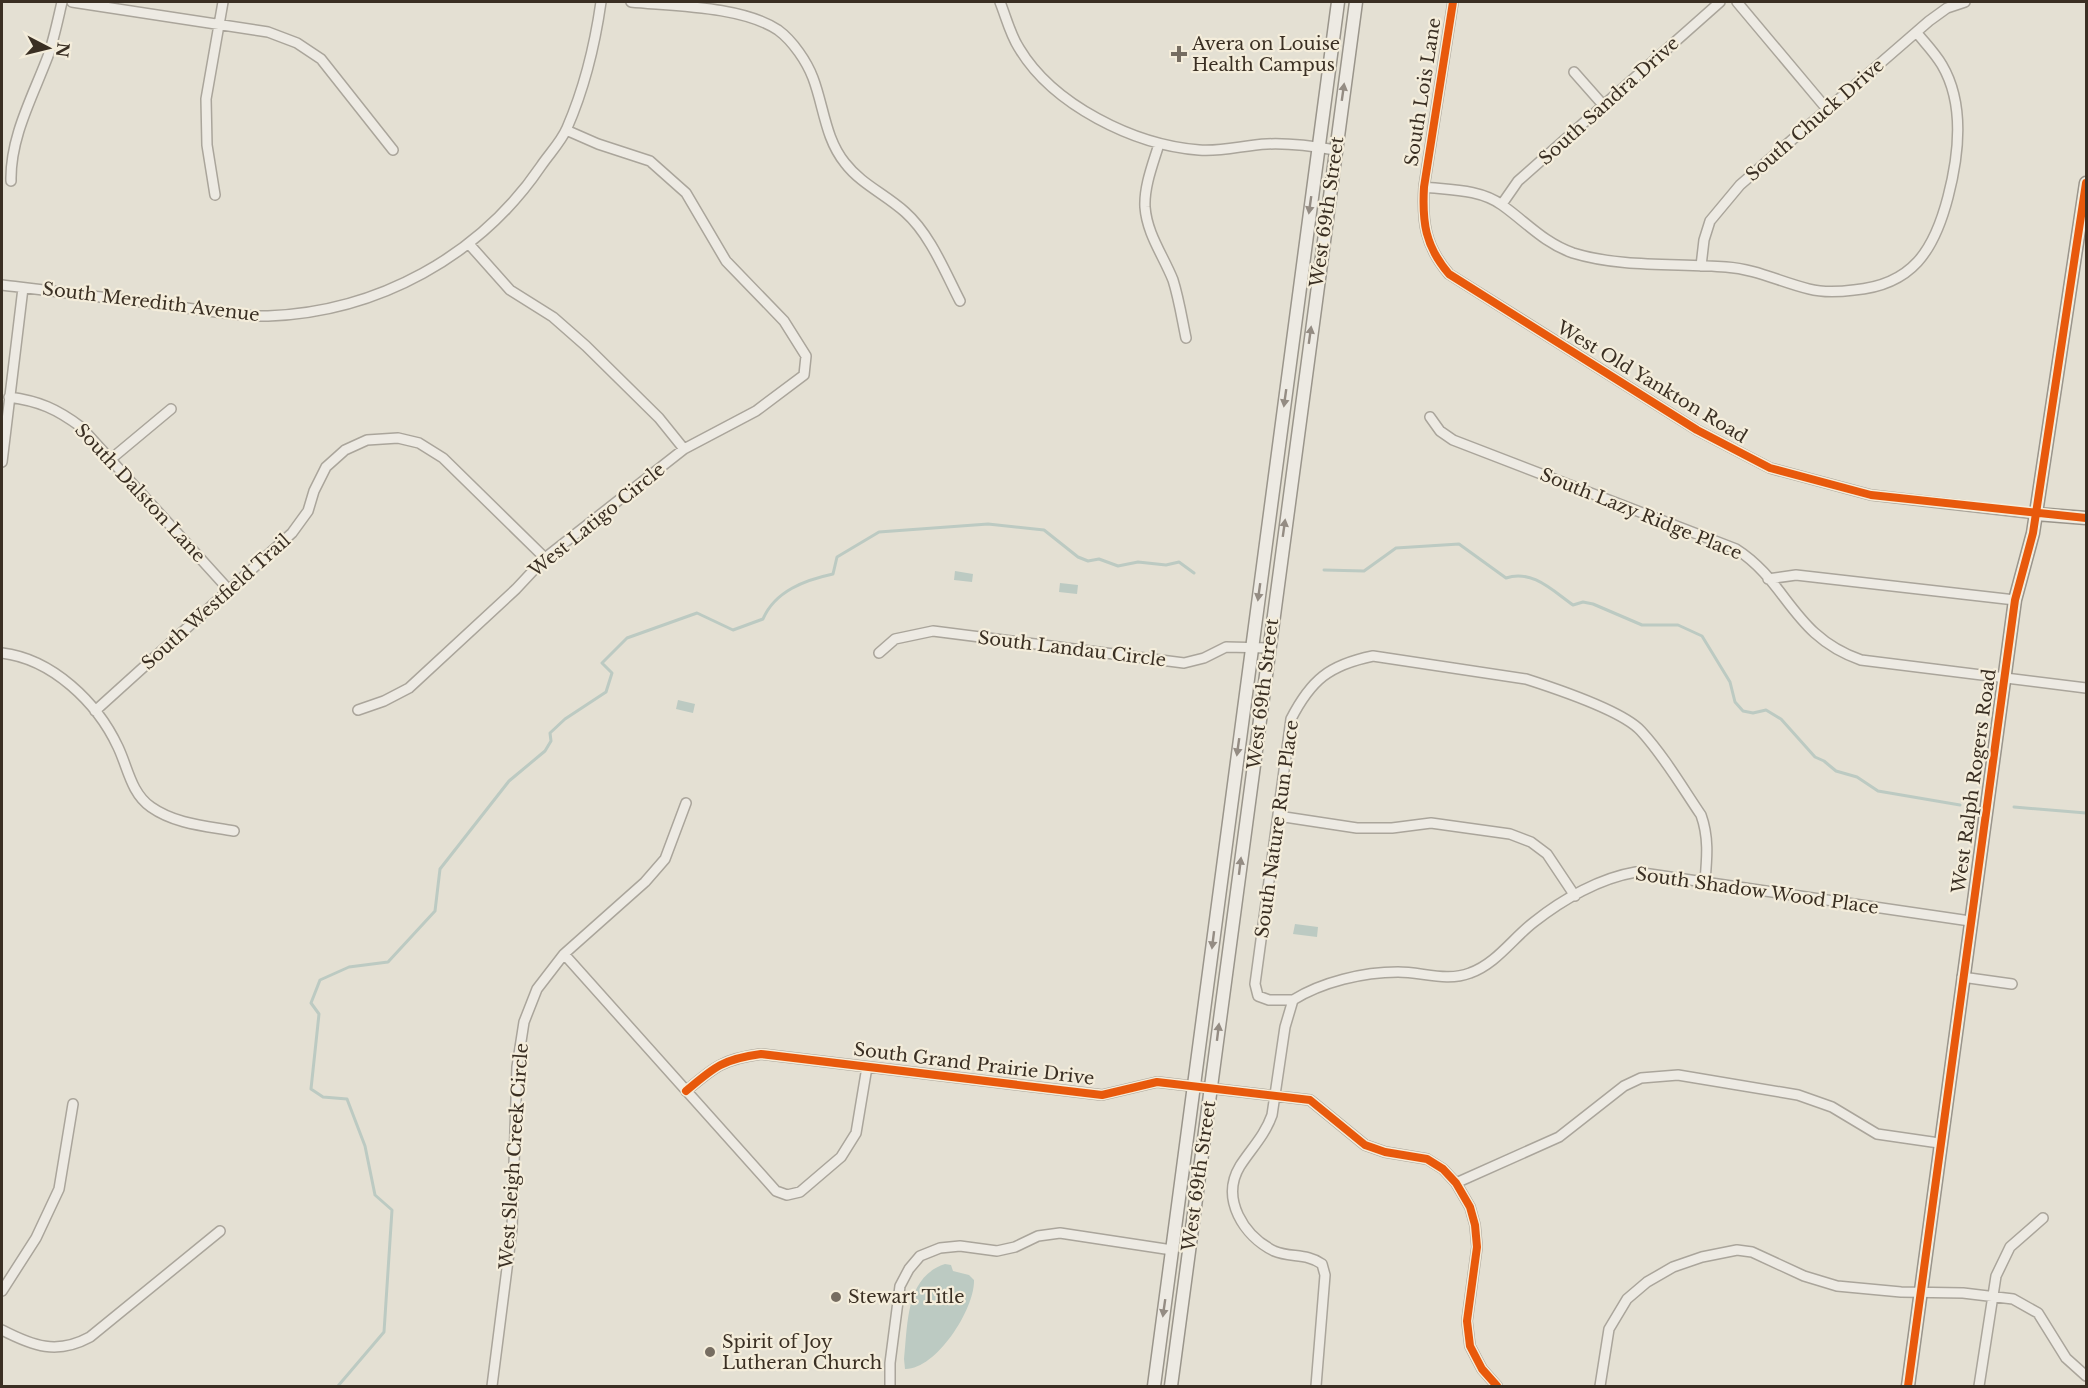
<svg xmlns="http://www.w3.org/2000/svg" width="2088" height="1388" font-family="'Libre Baskerville',serif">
<rect width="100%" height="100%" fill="#e4e0d3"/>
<path fill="#bccac2" d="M955 571 973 574 972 582 954 580Z
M1060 583 1078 585 1077 594 1059 592Z
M678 700 695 704 693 713 676 709Z
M1295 924 1318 927 1317 937 1293 934Z
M945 1264 951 1265 953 1271 969 1275 974 1280C975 1309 936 1370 905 1369L904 1359C908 1325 905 1277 945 1264Z"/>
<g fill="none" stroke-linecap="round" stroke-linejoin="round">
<path stroke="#bccac2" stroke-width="3" d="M1324 570 1364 571 1396 548 1459 544 1506 578C1532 569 1553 591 1573 605L1583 602 1593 604 1642 625H1678L1702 636 1730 682 1735 702 1743 711 1753 713 1766 710 1781 719 1815 757 1824 761 1836 771 1857 777 1878 791 1960 805
M2014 807 2086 813
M338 1386 384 1332 392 1210 375 1195 365 1146 347 1099 323 1097 311 1089 319 1014 311 1003 320 980 349 967 388 962 435 911 440 869 509 781 545 751 551 741 550 733 565 719 606 692 612 673 602 663 627 638 697 613 733 630 763 619C775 591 805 580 833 574L837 557 879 532 988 524 1044 530 1078 557 1088 561 1099 559 1118 566 1138 562 1166 565 1179 562 1194 573"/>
<defs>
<path id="street" d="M72 2 268 32 297 43 321 59 393 150
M631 2C673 6 742 6 778 30 793 41 807 62 813 78 824 107 825 138 845 163 861 184 885 194 905 212 930 234 945 272 960 301
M1000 2C1006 17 1010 34 1019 48 1053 105 1134 145 1199 150 1222 152 1244 145 1267 144 1290 143 1313 146 1335 150
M1453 2 1424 187C1422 222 1425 246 1449 274L1697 430 1770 468 1871 495 2036 514
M1737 2 1826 108
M1574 72 1604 106
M1159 144C1153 164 1144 186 1145 207 1147 234 1163 255 1173 280 1179 299 1182 319 1186 338
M11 181C10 137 33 96 48 56 54 39 58 19 62 2
M1424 187C1450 190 1480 189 1502 205 1526 222 1544 243 1573 253 1622 268 1676 263 1726 267 1756 269 1780 282 1809 289 1824 293 1839 292 1854 290 1912 285 1934 251 1948 197 1959 155 1965 104 1942 65 1935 53 1925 43 1917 33
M215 195 207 145 206 99 223 2
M1502 204 1518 181 1720 2
M469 244 510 290 553 317 586 346 659 418 684 449
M1701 266 1704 240 1710 221 1740 185 1929 21 1947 8 1965 2
M2 285C60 292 119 299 178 307 207 310 239 317 268 316 378 312 480 256 541 166 549 154 561 142 567 128 584 89 595 44 601 2
M9 397C39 401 57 409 81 427L229 590
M1430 417 1440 431 1453 440 1736 549C1788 582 1792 636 1861 660L2086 688
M111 459 171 409
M2 462 23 288
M1768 579 1796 575 2015 600
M2 653C52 659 97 702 118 747 128 768 131 793 151 807 175 824 206 826 234 831
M879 653 895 639 933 631 1184 663 1204 658 1226 647 1269 648
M358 710 384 701 409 688 516 589 545 558 684 449 756 411 804 375 806 356 784 321 726 261 686 193 650 161 598 144 566 130
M95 711 292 533 308 511 314 491 326 467 345 450 367 440 398 438 419 443 443 458 545 558
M1278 816 1357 828H1392L1431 823 1510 834 1531 842 1547 854 1575 896
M564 954 776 1191 787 1195 800 1192 841 1157 856 1133 867 1067
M1962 977 2012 984
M1293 1000H1269L1258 996 1255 984 1291 719C1311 680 1329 665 1373 656L1526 679C1554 688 1623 711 1641 731 1664 756 1682 787 1701 815 1709 837 1707 858 1705 881
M1293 1000C1322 982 1363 972 1398 972 1422 972 1447 982 1470 973 1496 964 1513 938 1534 922 1563 899 1600 878 1636 872L1970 921
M1293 1000 1285 1027 1272 1115C1265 1135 1251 1149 1240 1166 1220 1199 1244 1236 1274 1251 1290 1258 1307 1253 1322 1264L1325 1275 1316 1386
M686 1091C714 1067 723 1059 761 1054L1102 1095 1157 1082 1310 1100 1365 1145 1385 1152 1427 1159 1443 1169 1456 1183 1470 1207 1475 1225 1477 1247 1467 1321 1470 1346 1482 1369 1497 1386
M1456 1183 1559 1137 1624 1086 1641 1078 1678 1075 1798 1095 1832 1107 1877 1134 1939 1143
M2 1291 36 1238 59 1189 73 1104
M2 1330C33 1346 57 1355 90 1337L220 1231
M492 1386 512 1229 517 1067 524 1022 537 989 564 954 645 882 665 859 686 803
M890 1386V1363L900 1286 909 1269 920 1256 940 1248 960 1246 997 1251 1015 1247 1038 1236 1060 1233 1172 1250
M1600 1386 1609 1329 1627 1299 1647 1282 1673 1267 1702 1257 1737 1250 1752 1252 1804 1276 1837 1286 1901 1292 1963 1293 2013 1299 2038 1313 2066 1358 2086 1376
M1979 1386 1996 1276 2010 1247 2043 1218"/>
<path id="secondary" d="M2036 514 2086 518
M1154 1386 1338 2
M1171 1386 1356 2
M1908 1386 2015 600 2033 533 2086 183"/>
</defs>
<use href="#street" stroke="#aaa59b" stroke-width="12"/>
<use href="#secondary" stroke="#9a958b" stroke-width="15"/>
<use href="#street" stroke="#edeae3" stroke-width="9"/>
<use href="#secondary" stroke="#edeae3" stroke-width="12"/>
<defs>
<path id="cycleway" d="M1453 2 1424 187C1422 222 1425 246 1449 274L1697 430 1770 468 1871 495 2086 518
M686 1091C714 1067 723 1059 761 1054L1102 1095 1157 1082 1310 1100 1365 1145 1385 1152 1427 1159 1443 1169 1456 1183 1470 1207 1475 1225 1477 1247 1467 1321 1470 1346 1482 1369 1497 1386
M1908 1386 2015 600 2033 533 2086 183"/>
</defs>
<use href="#cycleway" stroke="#f4eddb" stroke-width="11"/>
<use href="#cycleway" stroke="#e8590c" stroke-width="8"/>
</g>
<defs><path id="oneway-solid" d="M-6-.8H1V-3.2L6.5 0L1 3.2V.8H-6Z" transform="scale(1.5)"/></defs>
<g fill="#948c83">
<use href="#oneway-solid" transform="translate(1343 92) rotate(-82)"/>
<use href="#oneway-solid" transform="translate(1310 205) rotate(98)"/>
<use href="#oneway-solid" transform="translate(1310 335) rotate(-82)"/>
<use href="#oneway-solid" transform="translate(1285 398) rotate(98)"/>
<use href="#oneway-solid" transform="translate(1284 528) rotate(-82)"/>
<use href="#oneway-solid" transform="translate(1259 592) rotate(98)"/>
<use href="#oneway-solid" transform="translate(1238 747) rotate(98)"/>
<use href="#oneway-solid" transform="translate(1240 866) rotate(-83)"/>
<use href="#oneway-solid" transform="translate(1213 940) rotate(97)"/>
<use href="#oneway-solid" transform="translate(1218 1032) rotate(-83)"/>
<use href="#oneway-solid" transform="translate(1164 1308) rotate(98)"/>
</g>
<g fill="#766d61" stroke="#f4eddb" stroke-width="2">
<path d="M1176 45h6v6h6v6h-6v6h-6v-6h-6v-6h6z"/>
<circle cx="836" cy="1297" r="6"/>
<circle cx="710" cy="1352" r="6"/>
</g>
<g text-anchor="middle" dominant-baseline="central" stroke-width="4.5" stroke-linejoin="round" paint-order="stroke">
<g font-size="18" fill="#3a2f23" stroke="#f4eddb" text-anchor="start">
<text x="1192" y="44">Avera on Louise<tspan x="1192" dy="21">Health Campus</tspan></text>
<text x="848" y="1297">Stewart Title</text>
<text x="722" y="1342">Spirit of Joy<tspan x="722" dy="21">Lutheran Church</tspan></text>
</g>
<g font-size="18" fill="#3a2f23" stroke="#f4eddb">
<text transform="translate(1423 92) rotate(-81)">South Lois Lane</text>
<text transform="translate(1609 101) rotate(-42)">South Sandra Drive</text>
<text transform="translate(1815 120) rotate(-41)">South Chuck Drive</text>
<text transform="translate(1327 212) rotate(-82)">West 69th Street</text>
<text transform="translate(151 302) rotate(7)">South Meredith Avenue</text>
<text transform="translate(1652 382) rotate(31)">West Old Yankton Road</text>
<text transform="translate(140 493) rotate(47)">South Dalston Lane</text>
<text transform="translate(1641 514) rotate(22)">South Lazy Ridge Place</text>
<text transform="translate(597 520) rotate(-39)">West Latigo Circle</text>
<text transform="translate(216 602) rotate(-42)">South Westfield Trail</text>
<text transform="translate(1072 649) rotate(7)">South Landau Circle</text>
<text transform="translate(1263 694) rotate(-83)">West 69th Street</text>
<text transform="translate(1974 781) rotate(-82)">West Ralph Rogers Road</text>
<text transform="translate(1277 829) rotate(-82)">South Nature Run Place</text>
<text transform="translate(1757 891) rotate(8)">South Shadow Wood Place</text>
<text transform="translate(974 1064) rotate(7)">South Grand Prairie Drive</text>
<text transform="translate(514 1156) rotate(-86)">West Sleigh Creek Circle</text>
<text transform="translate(1199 1176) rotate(-82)">West 69th Street</text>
</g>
</g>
<rect width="2088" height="1388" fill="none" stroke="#3a2f23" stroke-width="6"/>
<g transform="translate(48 48) rotate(97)" stroke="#f4eddb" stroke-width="4.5" paint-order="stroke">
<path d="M0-4.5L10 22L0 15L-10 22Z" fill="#3a2f23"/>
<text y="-9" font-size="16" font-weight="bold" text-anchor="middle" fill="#3a2f23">N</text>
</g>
</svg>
